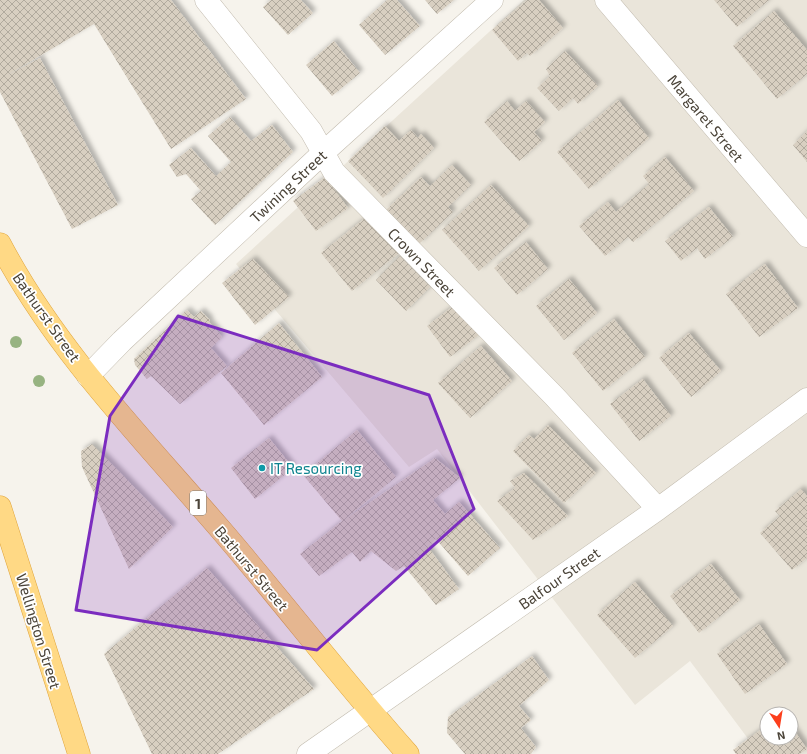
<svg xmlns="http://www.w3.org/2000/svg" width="807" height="754" font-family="'Exo 2',sans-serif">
<defs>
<pattern id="building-cross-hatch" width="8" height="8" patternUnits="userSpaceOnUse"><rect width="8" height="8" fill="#d8cfc1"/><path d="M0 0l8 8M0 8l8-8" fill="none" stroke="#b1aa9e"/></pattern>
<filter id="shadow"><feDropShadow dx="3.5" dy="-3.5" stdDeviation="2" flood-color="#0004"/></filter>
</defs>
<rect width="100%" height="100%" fill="#f6f3ec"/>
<path fill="#eae5da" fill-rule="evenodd" d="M524 0H807V754H739L752 744 690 661 635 705 437 449 409 467 236 264ZM767 714H791V738H767Z"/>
<path fill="url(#building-cross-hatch)" filter="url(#shadow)" d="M0 0H171L246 99 171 149 94 24 4 77 40 58 118 205 72 229 0 92Z
M271 0H301L313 13 288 35 263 7Z
M387 0H397L420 26 385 55 359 25Z
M425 0H454L437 14Z
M527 0H539L563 28 530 56 527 53 518 61 492 30Z
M714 0H769L737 27Z
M774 11 807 50V74L777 99 733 46Z
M334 41 360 73 332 96 306 65Z
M565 51 598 86 578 104 573 98 559 111 537 88 550 76 546 69Z
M618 100 649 138 589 189 557 152Z
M507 101 515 111 526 101 545 122 534 132 542 141 519 161 484 122Z
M230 117 251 141 272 125 293 152 215 225 191 199 201 191 186 174 177 177 169 165 191 148 216 176 231 162 208 136Z
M385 126 399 141 411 130 418 138 421 134 434 148 383 198 348 161Z
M807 131V162L793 145Z
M665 157 694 191 633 242 628 237 605 256 579 226 608 202 616 212 649 184 643 176Z
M452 165 471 185 448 207 453 212 419 244 386 210 421 177 430 186Z
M325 177 348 208 316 231 293 201Z
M491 185 529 226 479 271 442 230Z
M709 207 733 237 705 259 697 248 681 261 665 241Z
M369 215 399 253 352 291 321 253Z
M526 242 548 269 517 295 494 268Z
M400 256 430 287 406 311 376 280Z
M253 259 289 297 255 325 222 283Z
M765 264 798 308 759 337 726 294Z
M569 279 597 313 564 340 536 306Z
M456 304 480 334 450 357 427 326Z
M187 310 194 317 201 311 210 320 209 322 222 337 211 348 227 366 180 404 151 376 147 379 135 365 134 359Z
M614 319 645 357 603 391 572 353Z
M279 323 322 377 264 425 221 373Z
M689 333 721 371 691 397 659 358Z
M481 346 512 381 470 418 438 383Z
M643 379 671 416 639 441 610 404Z
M548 425 596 473 564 503 513 451 529 435 534 439Z
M357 430 396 477 344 520 435 458 460 478 433 500 445 514 459 502 500 548 468 576 436 539 428 547 459 589 436 605 404 566 396 571 371 551 360 562 352 552 319 576 300 554 342 521 303 475Z
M269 438 293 468 255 499 231 468Z
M92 444 173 527 129 569 82 467 81 451Z
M524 473 568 516 533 540 497 501 515 488 510 481Z
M801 489 807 496V558L792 570 760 533 780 516 775 511Z
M711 564 740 600 699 633 670 596Z
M207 568 314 689 218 754H152L104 654Z
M635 582 673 626 635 658 597 615Z
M759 624 787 664 745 694 717 654Z
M532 656 549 680 519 706 531 720 521 728 536 747 531 754H465L447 733 448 717Z
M767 725V738H791V726L807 749 800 754H736L733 750Z"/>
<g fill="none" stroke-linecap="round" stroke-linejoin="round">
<defs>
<path id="minor" d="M206 0 311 131 334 172 554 396 658 509
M606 0 807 236
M88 376 122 341 324 152 492 0
M308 754 658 509 807 399"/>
<path id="trunk" d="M0 244C56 351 143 439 221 530 284 603 343 681 408 754
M0 507 79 754"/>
</defs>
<use href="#minor" stroke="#c2bbae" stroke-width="23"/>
<use href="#trunk" stroke="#e0a43c" stroke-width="23"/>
<use href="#minor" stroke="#fff" stroke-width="22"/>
<use href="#trunk" stroke="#ffd985" stroke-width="22"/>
</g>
<g fill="#97b381">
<circle cx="16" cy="342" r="6"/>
<circle cx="39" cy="381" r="6"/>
</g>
<path fill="#7b2cbf" fill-opacity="0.2" stroke="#7b2cbf" stroke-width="3" stroke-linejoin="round" d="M178 316 429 395 474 509 317 650 76 610 110 416Z"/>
<circle fill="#0f9aa8" stroke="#fff" stroke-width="1.5" cx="262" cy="468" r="4"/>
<g text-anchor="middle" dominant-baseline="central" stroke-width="3.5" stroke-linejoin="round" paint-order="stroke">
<rect fill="#fff" stroke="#817c74" stroke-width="1" x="190" y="491" width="16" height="24" rx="3"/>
<g font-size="14" font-weight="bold" fill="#4b4439">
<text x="198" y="503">1</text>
</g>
<g font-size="15" fill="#4b4439" stroke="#fff">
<text transform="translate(706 118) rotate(50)">Margaret Street</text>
<text transform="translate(288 186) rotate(-43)">Twining Street</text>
<text transform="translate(422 262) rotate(46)">Crown Street</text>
<text transform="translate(47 317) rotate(55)">Bathurst Street</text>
<text transform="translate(252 568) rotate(50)">Bathurst Street</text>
<text transform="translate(559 578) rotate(-35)">Balfour Street</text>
<text transform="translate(39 631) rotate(73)">Wellington Street</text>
</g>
<g font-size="15" fill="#0d838f" stroke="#fff" text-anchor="start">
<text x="270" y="468">IT Resourcing</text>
</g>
</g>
<g transform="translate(779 726) rotate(168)"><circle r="19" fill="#ffffff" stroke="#b7b4b0"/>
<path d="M0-3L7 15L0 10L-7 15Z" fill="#fc3f1d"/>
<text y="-6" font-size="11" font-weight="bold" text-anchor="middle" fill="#4b4439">N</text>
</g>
</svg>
